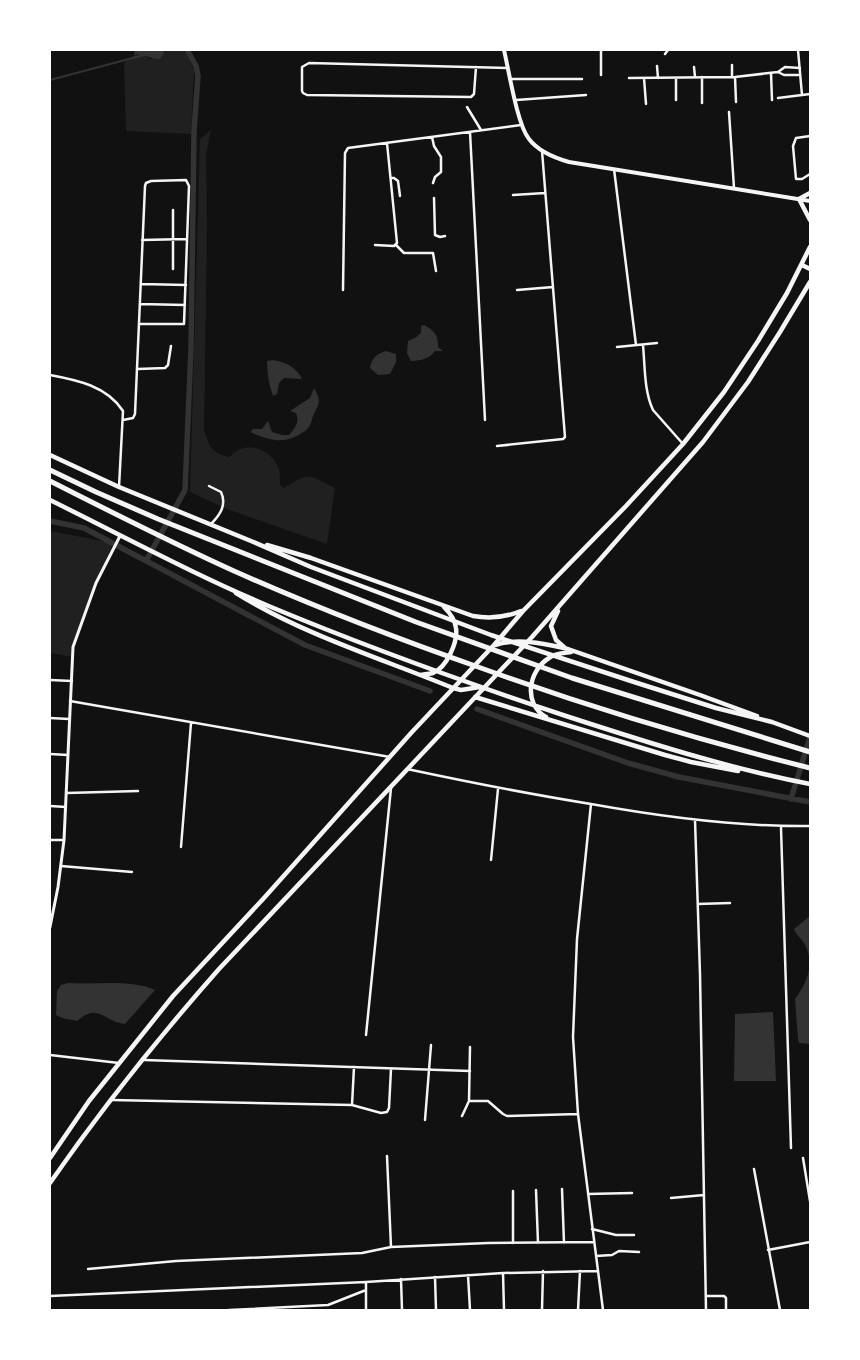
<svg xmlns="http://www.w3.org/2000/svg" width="860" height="1360" font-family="'Noto Serif',serif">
<rect width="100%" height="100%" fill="#111"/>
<path fill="#202020" d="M163 50H183L189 59 194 71 191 134 126 131 124 63 134 55 141 53 150 59 164 53Z
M211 130 206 154 207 224 204 429C210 447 210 453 230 457 244 439 272 448 279 469 280 473 280 480 280 485L284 488C311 471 308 475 335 488L327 544 227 509 190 492 200 139Z
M50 531 113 543 75 642 72 657 50 653Z"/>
<path fill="#333" d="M135 50H163L164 53 160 59C149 59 143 53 134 55Z
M424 325C435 331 438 335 438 347L443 351H435C428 360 422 360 411 361L407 353 408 341 415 338 421 333V326Z
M386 351 396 354V362L390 374 378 375 370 368C372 358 376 354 386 351Z
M273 360C286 362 296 367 302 379L284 378 279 383 277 394 273 396C269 385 267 373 267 361Z
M314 388C321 401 320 401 314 414 312 417 312 421 310 425 309 428 305 431 302 433 284 445 269 440 250 432L253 429H262L268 421 272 432 282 435H289C295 428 300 422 296 413L290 411 310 398Z
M810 916V1044L799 1043 798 1039 795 999C807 983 816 963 804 943 801 938 796 935 794 929Z
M68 983C95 985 130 979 155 990L125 1024C104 1022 99 1002 77 1021 69 1019 62 1019 56 1015L57 991 61 985Z
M773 1012 776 1081H734L735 1014Z"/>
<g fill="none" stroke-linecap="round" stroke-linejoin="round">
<path stroke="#333" stroke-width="2" d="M50 80 144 55"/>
<path stroke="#333" stroke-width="5.5" d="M50 521 84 528 305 645 430 691
M146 561 185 490 191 349 194 131 198 76 196 66 187 50
M477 709 628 763 679 777 810 802
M791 799 810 737"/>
<path stroke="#f5f5f5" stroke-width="2.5" d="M601 50V75
M798 50 802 95
M665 54 668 50
M657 66 658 78
M476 67 474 94 471 97 307 95 303 93 302 91V67L309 63 508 68
M694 67 695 77
M778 72 784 75H800
M771 73 772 100
M702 77V103
M732 77V65
M735 77 736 102
M629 78 735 77 778 72 785 67 800 68
M644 78 646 104
M676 78V100
M511 79H582
M778 98 810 94
M516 100 586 95
M467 107 481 130
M729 112 734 188
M470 132 485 420
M810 136 796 138 793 146 796 179H802L810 174
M432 137 434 146 441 157V172L435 177 433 183
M614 169 636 345
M391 178H394L398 181 400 196
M513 195 545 193
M434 198 435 235 440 237 445 236
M142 240 187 239
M375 245 394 246 397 243 387 143
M396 245 404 253H433L436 271
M173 269V210
M141 284 186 285
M343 290 345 153 348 148 521 125
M517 290 553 287
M140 304 185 305
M643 345C645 366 644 391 653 410L683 444
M617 347 657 343
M138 369 165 368 168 365 171 346
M50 375C77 380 107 386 123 411L119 487
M123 420 133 418 135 414 145 186 146 183 151 181 186 180 189 186 184 324H139
M497 446 563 439 565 437 542 151
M209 486 221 492C227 505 220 515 211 524
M50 680 72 681
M70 701 390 757
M50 718 69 719
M50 754 68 755
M407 769C468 782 529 794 591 804 663 817 736 827 810 826
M67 793 138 791
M591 804 577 939 573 1037 578 1114 603 1310
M50 806 66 807
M695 820 700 974 706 1310
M781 828 791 1148
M50 840H64
M181 847 191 723
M491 860 498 789
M61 866 132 872
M698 904 730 903
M366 1035 391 788
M50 1055 119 1063
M144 1060 470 1071
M112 1100 352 1105 381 1113 387 1112 389 1108 391 1069
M469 1101H488L503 1114 507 1116 578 1114
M352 1105 354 1067
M462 1116 469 1101 470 1047
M425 1120 431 1045
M387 1156 391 1247
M803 1158 810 1201
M754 1169 780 1310
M562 1189 564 1243
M536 1190 538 1243
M588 1194 632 1193
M671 1198 704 1195
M592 1229 616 1235H634
M513 1243V1191
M768 1250 810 1242
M596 1256 612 1255 619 1251 639 1252
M88 1269 176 1261 362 1253 391 1247 488 1243 594 1242
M503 1273 504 1310
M468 1275 470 1310
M435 1277 436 1310
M401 1279 402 1310
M366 1282V1310
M50 1296 366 1282 503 1273 598 1271
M706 1296H724L726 1298V1310
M229 1310 328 1305 366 1290
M542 1310 543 1271
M578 1310 580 1271"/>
<path stroke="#f5f5f5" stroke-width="3" d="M50 927 58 887 64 840 73 647 96 583 120 536"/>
<path stroke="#f5f5f5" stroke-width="4" d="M504 50C509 71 517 124 529 139 538 151 555 158 569 162L810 201"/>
<path stroke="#f5f5f5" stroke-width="4.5" d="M810 193 799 199 810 220
M802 265 810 269
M50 455 119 487 251 541 311 567 491 635 634 682 716 708 772 722 810 736
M50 500C123 536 195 575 271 607 367 647 467 683 566 716 646 742 727 768 810 784
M267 545 311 558 473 616C490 619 504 618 521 611
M236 593C304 635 380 658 453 688L461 690 480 687
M558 611 551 626 556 640 565 648 700 695 757 716
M495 645C518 638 541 643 564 648
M421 675C425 674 430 674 433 673 447 667 458 642 456 628 455 619 450 613 444 607
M475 697 665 755 691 762 738 771
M546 717C523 704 528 671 549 658 555 653 563 653 571 652
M50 1158 89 1101 173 996 264 898 412 732 494 645 523 611 626 506 683 444 724 392 758 341 787 293 810 247
M50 1183C102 1108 159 1037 219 969L532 637 703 442 748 382 780 332 810 282"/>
<path stroke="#f5f5f5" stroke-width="5" d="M50 470 96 492 158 519 416 622 572 678 810 752
M50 481C111 512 172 543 234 571 315 607 398 639 481 668 589 707 699 740 810 768"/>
</g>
<rect width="860" height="1360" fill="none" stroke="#ffffff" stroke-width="102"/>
</svg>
